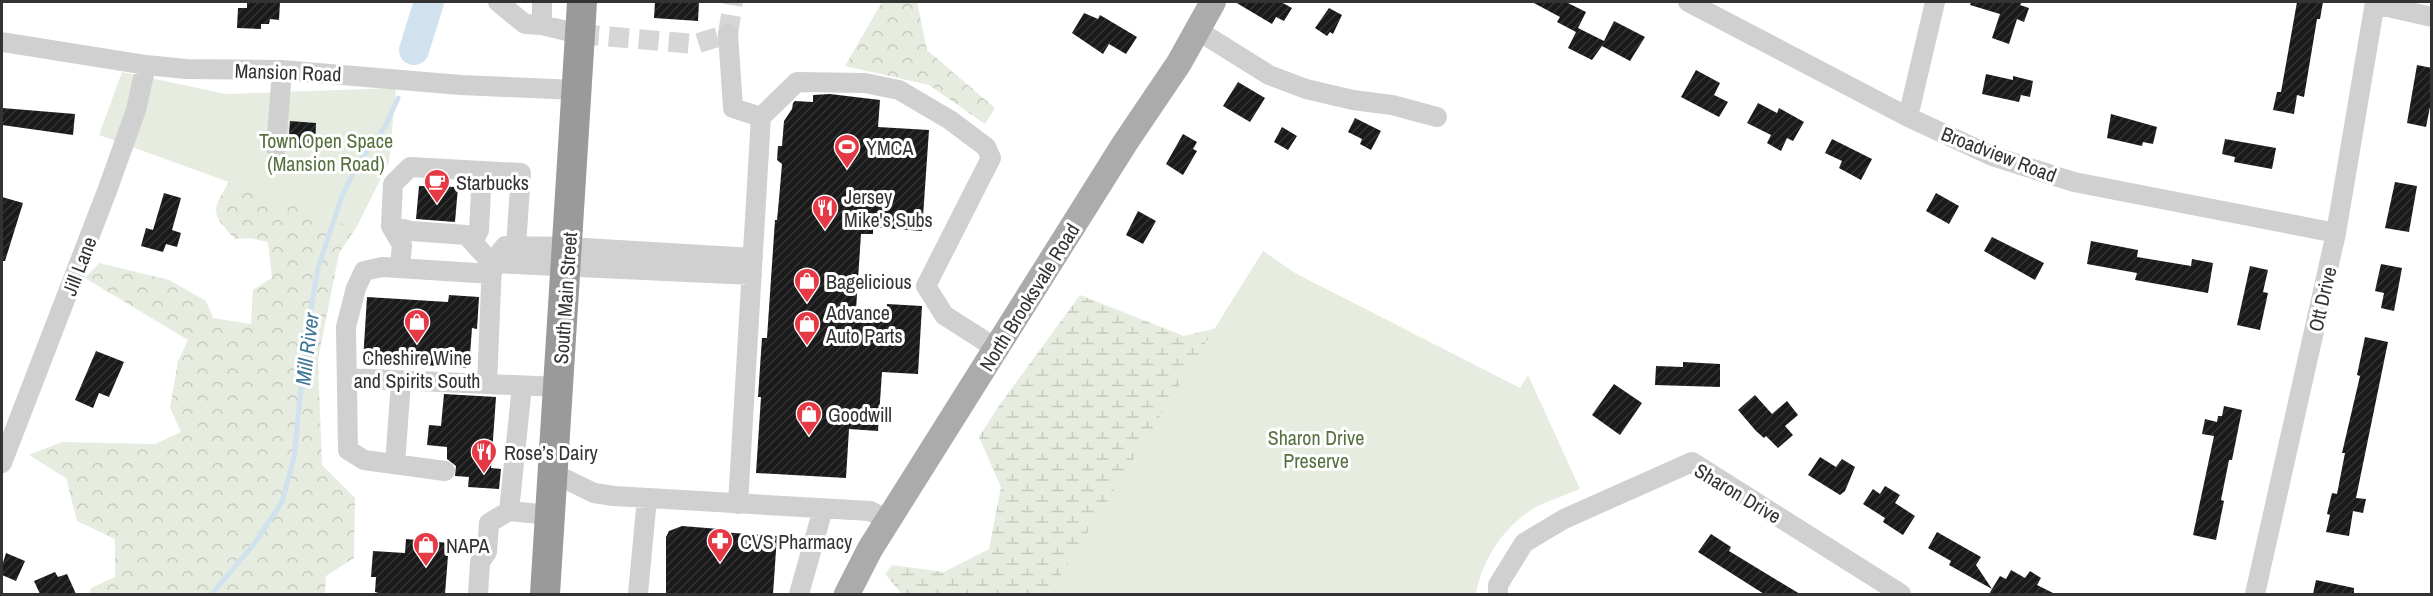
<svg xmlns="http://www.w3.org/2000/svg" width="2433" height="596" font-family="'Archivo Narrow',sans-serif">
<defs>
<pattern id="forest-crowns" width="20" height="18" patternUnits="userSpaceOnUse" patternTransform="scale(1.5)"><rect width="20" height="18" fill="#e6ecdf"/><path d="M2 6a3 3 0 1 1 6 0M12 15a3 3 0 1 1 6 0" fill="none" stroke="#c6cbc0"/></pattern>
<pattern id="wetland-marsh" width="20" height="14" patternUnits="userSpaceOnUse" patternTransform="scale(1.5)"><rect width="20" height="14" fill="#e6ecdf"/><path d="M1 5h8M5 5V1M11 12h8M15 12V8" fill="none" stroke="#c6cbc0"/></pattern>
<pattern id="building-hatch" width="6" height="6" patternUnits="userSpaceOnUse" patternTransform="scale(1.5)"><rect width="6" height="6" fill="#1a1a1a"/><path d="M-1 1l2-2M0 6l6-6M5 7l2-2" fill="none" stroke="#333"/></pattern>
</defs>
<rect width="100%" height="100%" fill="#fff"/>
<path fill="url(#forest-crowns)" d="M882 2H917L927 50 995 108 985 124 929 85 845 66Z
M229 182 356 228 339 253 318 360 322 465 355 498 354 558 326 576 325 594H89L91 588 115 577V539L77 521 66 478 29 455 62 442 155 444 181 432 170 408 178 361 188 340 85 278 99 263 169 280 206 301 213 318 251 324 253 290 272 278 268 242 250 238 235 239C211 213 211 212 229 182Z"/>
<path fill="url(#wetland-marsh)" d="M1080 295 1184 336 1268 316 1511 507 1464 594H902L885 574 892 565 944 572 989 549 1001 487 979 437 998 407Z"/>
<path fill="#e6ecdf" d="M122 72 226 94 396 88 389 162 356 228 99 135Z
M1263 251 1295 273 1520 388 1528 375 1580 489C1566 495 1550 500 1536 507 1505 525 1482 559 1476 594H1049Z"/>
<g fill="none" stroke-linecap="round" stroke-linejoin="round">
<path stroke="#cfe2ee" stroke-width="5" d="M212 594 254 544 282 502 294 457 306 339 318 268 342 196 358 163 385 127 398 98"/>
<path stroke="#cfe2ee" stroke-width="30" d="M414 50 429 2"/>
</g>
<path fill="url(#building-hatch)" d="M247 2H280L279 20 270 19 269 24H261V29L237 28 238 8H247Z
M655 2H699L698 21 654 18Z
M1235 2H1281L1292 8 1284 21 1276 17 1272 24Z
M1532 2H1566L1586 12 1576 32 1557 22 1560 17Z
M1971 2H2022L2020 5 2029 8 2024 22 2017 19 2009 44 1992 38 2000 14 1970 5Z
M2297 2H2323L2320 19H2317L2304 97 2297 95 2294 114 2273 110 2277 92H2281Z
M1329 8 1342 15 1333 34 1330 32 1327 36 1315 28Z
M1084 13 1098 19 1100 15 1137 37 1126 54 1109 44 1103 54 1072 33Z
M1614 21 1645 37 1630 61 1602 46 1592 60 1568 48 1578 28 1604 41Z
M2417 65 2432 68V97L2426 127 2407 123Z
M1696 70 1720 83 1714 95 1728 102 1719 117 1681 97Z
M1986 74 2013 80V76L2033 81 2030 97 2021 95 2019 102 1982 94Z
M1238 82 1265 98 1250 122 1223 106Z
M830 94 880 100 878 127 929 130 922 231 873 227V234H861L856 310 887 312V304L922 306 918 374 882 372 878 431 849 429 846 478 756 473 761 397H758L762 338H767L775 220H777L779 199 782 164 777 160 778 146H782L784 121 792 109 793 103 795 101 813 102V95Z
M1758 103 1777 113 1779 108 1804 122 1793 141 1787 138 1781 151 1767 143 1771 135 1747 123Z
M2 108 75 114 73 135 2 125Z
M2111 114 2157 127 2153 144 2143 142 2142 146 2107 138Z
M1355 118 1381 131 1371 150 1360 144 1362 139 1348 132Z
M290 121 316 123 315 149 288 147Z
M1282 127 1297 136 1288 150 1274 142Z
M1183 134 1197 142 1193 149 1197 151 1183 175 1166 164Z
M1832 139 1872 159 1861 180 1839 168 1842 161 1825 153Z
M2225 139 2276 148 2272 169 2234 162 2235 157 2222 154Z
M2395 182 2417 186 2409 232 2385 228Z
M419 186 458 187 455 222 416 219Z
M164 193 181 198 172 230 181 233 177 247 166 244 163 252 141 246 146 228 153 230Z
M1936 193 1959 206 1949 224 1926 211Z
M2 197 23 203 5 261H2Z
M1138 211 1156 221 1143 244 1126 235Z
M1992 237 2044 263 2035 280 1984 251Z
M2091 241 2138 250 2137 257 2191 266 2192 259 2213 263 2208 293 2135 280 2137 273 2087 264Z
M2381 264 2402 268 2394 311 2381 308 2384 293 2375 291Z
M2250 266 2268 270 2263 292 2268 293 2260 330 2237 325Z
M449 295 479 297 477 329 472 328 469 368 363 361 367 297 448 302Z
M2365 337 2388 342 2356 498 2366 499 2363 513 2353 511 2349 536 2326 532 2330 515 2327 514 2332 493 2337 494 2345 453H2342L2360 376 2357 375Z
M96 351 124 362 109 397 99 393 93 408 75 400Z
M1683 362 1720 364V387L1655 385 1656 366 1683 367Z
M1614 384 1642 403 1620 435 1592 415Z
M444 394 496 397 491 468 501 469 499 489 468 487 469 477 455 476 456 466 447 459V447L427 445 429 425 441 426Z
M1755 395 1772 414 1787 401 1798 415 1785 426 1793 435 1778 448 1766 436 1764 438 1756 431 1738 410Z
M2224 406 2242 410 2232 460H2229L2221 500 2224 501 2216 540 2193 535 2214 436 2202 434 2205 419 2217 422 2218 416H2222Z
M1820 457 1836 467 1842 459 1855 467 1845 491 1840 495 1808 475Z
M1885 486 1900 495 1895 503 1915 516 1903 535 1883 522 1885 518 1863 504 1873 489 1880 494Z
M682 526 719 529V532L777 536 773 594H666V537L669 531Z
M1937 532 1981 557 1976 565 1992 589 2000 576 2006 579 2011 570 2025 578 2030 571 2041 578 2037 585 2055 594H1989L1992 589 1949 565 1951 561 1928 548Z
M1711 534 1731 547 1729 551 1800 594H1764L1698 552Z
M406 539 449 543 445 594H382L375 592 376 577H371L373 551 405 553Z
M6 553 25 561 16 581 2 575V566Z
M55 572 58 577 67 574 76 594H40L34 581Z
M2316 580 2354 588V594H2313Z"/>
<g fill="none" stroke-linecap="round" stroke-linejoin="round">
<path stroke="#d6d6d6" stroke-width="20" stroke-dasharray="20 10" stroke-linecap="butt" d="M579 34 695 44 728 34 733 2"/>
<path stroke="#d0d0d0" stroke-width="20" d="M498 2 525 24 542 25 579 34
M1688 2 1908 117 1992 156 2074 182 2336 233
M2375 4 2432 17
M542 25V2
M1197 30 1269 75 1306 89 1353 100 1392 105 1437 117
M728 34 733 108 761 117
M2 42 146 65 186 69 282 70 461 85 576 90
M1908 117 1935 2
M276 148 282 70
M391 226 411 231 466 235 492 263 752 275
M473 242 479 230 482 171
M400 267 402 245 391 226 393 184 410 167 521 173 516 246
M348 378 559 387
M487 384 492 263 505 246 568 247 753 258
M522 386 509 511 550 515
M2 463 107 191 136 110 146 65
M395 464 401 381
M445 471 364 460 348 450 346 327 356 288 364 271 382 267 492 274
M553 473 594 493 614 496 870 511 888 520
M738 504 761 117 797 82 865 83 899 90 950 120 986 147 991 158 926 286 944 315 997 349
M478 594 480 562 487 552 489 523 509 511
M638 594 647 498
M799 594 823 509
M1498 594V585L1524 543 1564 519 1692 462 1901 594
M2255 594 2336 233 2375 2"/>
<path stroke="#ababab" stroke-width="26" d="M847 594 870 549 1125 143 1179 63 1213 2"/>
<path stroke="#9a9a9a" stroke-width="30" d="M545 594 582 2"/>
</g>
<defs>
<symbol id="stadium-pin" viewBox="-11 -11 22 30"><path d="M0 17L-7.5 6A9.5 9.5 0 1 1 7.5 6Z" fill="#e63946" stroke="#fff"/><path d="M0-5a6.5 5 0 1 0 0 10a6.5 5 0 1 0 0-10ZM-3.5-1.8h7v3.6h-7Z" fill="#fff"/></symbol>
<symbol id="cafe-pin" viewBox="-11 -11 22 30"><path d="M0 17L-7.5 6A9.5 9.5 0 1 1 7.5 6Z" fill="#e63946" stroke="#fff"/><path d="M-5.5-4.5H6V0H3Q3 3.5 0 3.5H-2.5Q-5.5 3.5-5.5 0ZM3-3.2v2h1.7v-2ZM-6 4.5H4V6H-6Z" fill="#fff"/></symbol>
<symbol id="restaurant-pin" viewBox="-11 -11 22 30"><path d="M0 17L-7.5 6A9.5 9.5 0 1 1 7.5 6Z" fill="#e63946" stroke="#fff"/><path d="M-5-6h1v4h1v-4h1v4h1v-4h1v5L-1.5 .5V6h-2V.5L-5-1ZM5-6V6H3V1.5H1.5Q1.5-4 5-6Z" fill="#fff"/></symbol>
<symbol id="shop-pin" viewBox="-11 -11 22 30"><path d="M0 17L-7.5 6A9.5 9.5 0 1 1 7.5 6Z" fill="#e63946" stroke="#fff"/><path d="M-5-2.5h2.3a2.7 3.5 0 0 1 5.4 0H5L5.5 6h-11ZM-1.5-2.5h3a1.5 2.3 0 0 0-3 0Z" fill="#fff"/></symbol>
<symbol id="pharmacy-pin" viewBox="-11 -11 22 30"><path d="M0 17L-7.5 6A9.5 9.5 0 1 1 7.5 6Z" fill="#e63946" stroke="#fff"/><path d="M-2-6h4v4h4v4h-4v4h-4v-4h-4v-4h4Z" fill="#fff"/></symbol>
</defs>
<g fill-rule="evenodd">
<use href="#stadium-pin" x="832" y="132" width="30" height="40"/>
<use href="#cafe-pin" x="422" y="167" width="30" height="40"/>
<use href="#restaurant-pin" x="810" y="193" width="30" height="40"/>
<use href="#shop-pin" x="792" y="266" width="30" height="40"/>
<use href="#shop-pin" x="402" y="307" width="30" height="40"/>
<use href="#shop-pin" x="792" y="309" width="30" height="40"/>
<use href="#shop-pin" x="794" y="399" width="30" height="40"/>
<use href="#restaurant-pin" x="469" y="437" width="30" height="40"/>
<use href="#pharmacy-pin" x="705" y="526" width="30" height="40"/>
<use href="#shop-pin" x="411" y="530" width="30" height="40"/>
</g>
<g text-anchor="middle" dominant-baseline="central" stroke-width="6" stroke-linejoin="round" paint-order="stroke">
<g font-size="20" fill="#333" stroke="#fff">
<text transform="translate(288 72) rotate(2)">Mansion Road</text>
<text transform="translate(1999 154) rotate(21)">Broadview Road</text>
<text transform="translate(79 266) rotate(-69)">Jill Lane</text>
<text transform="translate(1029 297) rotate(-58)">North Brooksvale Road</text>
<text transform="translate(565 298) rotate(-86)">South Main Street</text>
<text transform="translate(2322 299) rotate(-77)">Ott Drive</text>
<text transform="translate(1738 493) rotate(31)">Sharon Drive</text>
</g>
<g font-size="20" fill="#56703f" stroke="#fff">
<text x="326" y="140">Town Open Space<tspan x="326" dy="23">(Mansion Road)</tspan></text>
<text x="1316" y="437">Sharon Drive<tspan x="1316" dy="23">Preserve</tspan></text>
</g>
<g font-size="20" fill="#333" stroke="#fff" text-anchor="start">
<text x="866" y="147">YMCA</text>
<text x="456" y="182">Starbucks</text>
<text x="844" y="196">Jersey<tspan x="844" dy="23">Mike's Subs</tspan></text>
<text x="826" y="281">Bagelicious</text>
<text x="826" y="312">Advance<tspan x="826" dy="23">Auto Parts</tspan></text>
<text x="417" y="357" text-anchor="middle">Cheshire Wine<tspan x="417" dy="23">and Spirits South</tspan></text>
<text x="828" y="414">Goodwill</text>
<text x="504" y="452">Rose’s Dairy</text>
<text x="740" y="541">CVS Pharmacy</text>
<text x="446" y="545">NAPA</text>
</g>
<g font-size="21" font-style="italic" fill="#3f7597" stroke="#fff">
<text transform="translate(307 349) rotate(-83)">Mill River</text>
</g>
</g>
<rect width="2433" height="596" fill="none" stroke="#333333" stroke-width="6"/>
</svg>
